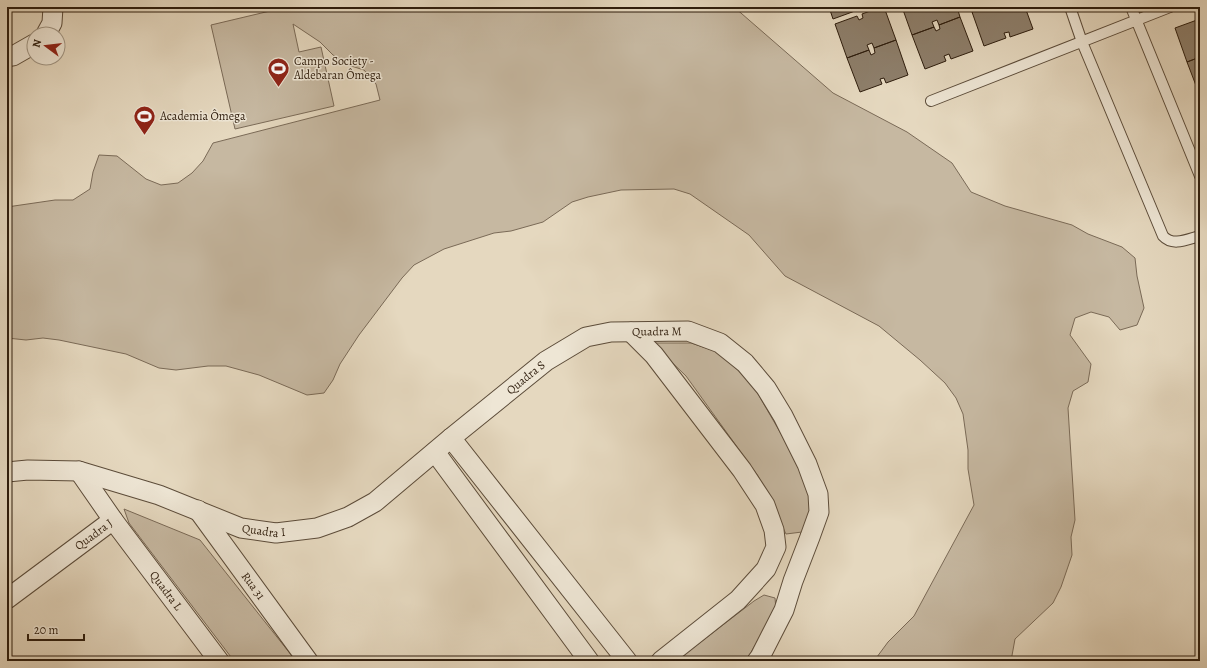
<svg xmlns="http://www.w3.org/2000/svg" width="1207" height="668" font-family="Alegreya,serif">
<rect width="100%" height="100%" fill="#e5d8bf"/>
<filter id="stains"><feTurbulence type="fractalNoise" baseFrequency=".005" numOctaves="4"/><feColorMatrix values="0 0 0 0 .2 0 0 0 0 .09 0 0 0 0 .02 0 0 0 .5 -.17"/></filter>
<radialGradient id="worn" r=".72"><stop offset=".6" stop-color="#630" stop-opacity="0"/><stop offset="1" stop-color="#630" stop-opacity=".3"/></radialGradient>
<path fill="#c6b8a1" stroke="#7a6a57" d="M251 7H734L833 93 907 132 952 163 971 192 1005 206 1072 225 1088 234 1122 247 1135 258 1137 276 1144 308 1137 325 1120 330 1109 317 1091 312 1075 318 1070 335 1091 364 1088 382 1073 391 1068 408 1075 520 1071 537 1072 555 1061 587 1053 603 1015 639 1011 661H874L888 642 914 616 974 505 968 469V450L963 414 956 398 945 383 920 360 879 326 785 276 749 235 690 194 674 189 621 190 588 197 572 202 543 222 511 231 494 233 444 249 414 265 402 278 359 335 340 364 333 380 324 393 307 395 259 375 226 366H208L176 370 159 368 126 354 59 340 43 338 26 340 7 338V207L55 200H73L90 189 93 172 99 155 117 156 146 179 161 185 178 183 192 173 203 161 213 143 380 100 376 84 364 70 348 65 333 55 320 42 293 24 299 52 321 47 334 106 235 129 211 25 270 11Z
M652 343H691L718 352 751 382 791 451 808 488 810 511 802 532 786 534 758 476 686 376Z
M124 509 200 540 296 661H234L129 523Z
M764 595 775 598 776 609 750 654 744 661H676L754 601Z"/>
<path fill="#8d7e6a" stroke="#2e1d0d" d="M829 7H853L855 11 833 19Z
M881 7H884L896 40 874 48 872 43 867 45 869 50 847 58 835 24 857 16 859 20 863 18 862 14Z
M902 7H957L960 17 939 25 937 20 932 22 934 27 912 35Z
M970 7H986L972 12Z
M986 7H995V9L999 7H1025L1033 29 1010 37 1009 32 1004 33 1006 38 984 46 972 12Z
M960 17 973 51 951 59 949 54 944 56 946 61 925 69 912 35 934 27 936 31 940 29 939 25Z
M1197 20 1198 24 1200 23V57L1187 62 1175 28Z
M896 40 908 75 886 83 884 78 880 79 882 84 860 92 847 58 869 50 871 55 875 53 874 48Z
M1200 57V96L1187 62Z"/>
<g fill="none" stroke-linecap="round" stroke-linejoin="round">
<defs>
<path id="service" d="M1070 7 1082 42 1163 236C1173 247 1188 239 1200 236
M1131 7 1200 176
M931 101 1170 7"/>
<g id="minor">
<path d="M46 34 52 23 53 7"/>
<path d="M7 57 13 56 34 44"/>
<path d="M631 332 654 355 742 470 765 505 774 530 776 547 766 569 738 600 661 661"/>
<path d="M451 438 627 661"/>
<path d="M435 452 589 661"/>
<path id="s1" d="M79 471 113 520 219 661"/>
<path id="s2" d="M7 472 28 470 79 471 159 495 241 528 276 533 317 528 348 517 375 502 451 438 546 361 586 337 611 332 688 331 720 343 745 363 766 388 783 416 807 464 818 494 819 512 810 537 793 581 784 610 760 657 757 661"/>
<path id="s3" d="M198 510 308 661"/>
<path id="s4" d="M7 599 113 520"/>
</g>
</defs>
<use href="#service" stroke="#5c4c3a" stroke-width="12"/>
<use href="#minor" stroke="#5c4c3a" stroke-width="21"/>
<use href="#service" stroke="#eee6d5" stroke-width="10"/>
<use href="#minor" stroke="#eee6d5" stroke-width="19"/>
</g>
<defs>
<symbol id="stadium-pin" viewBox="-11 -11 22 30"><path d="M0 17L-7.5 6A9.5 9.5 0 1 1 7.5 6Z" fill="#8f2418" stroke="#eee6d5"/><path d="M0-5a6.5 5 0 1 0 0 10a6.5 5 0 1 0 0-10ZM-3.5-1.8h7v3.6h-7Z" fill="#fff"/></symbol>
</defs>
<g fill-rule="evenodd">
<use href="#stadium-pin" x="266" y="56" width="25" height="34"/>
<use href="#stadium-pin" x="132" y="104" width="25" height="34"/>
</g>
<g text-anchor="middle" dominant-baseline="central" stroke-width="3" stroke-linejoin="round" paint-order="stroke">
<g font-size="12" fill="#2e1d0d" stroke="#eee6d5" text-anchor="start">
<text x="294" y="61">Campo Society -<tspan x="294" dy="14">Aldebaran Ômega</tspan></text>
<text x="160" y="116">Academia Ômega</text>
</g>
<g font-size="12" fill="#2e1d0d" stroke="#eee6d5">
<text stroke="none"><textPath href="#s2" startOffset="724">Quadra M</textPath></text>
<text stroke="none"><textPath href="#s2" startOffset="580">Quadra S</textPath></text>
<text stroke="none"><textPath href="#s2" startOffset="267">Quadra I</textPath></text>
<text stroke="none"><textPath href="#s4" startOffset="108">Quadra J</textPath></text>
<text stroke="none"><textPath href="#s3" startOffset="94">Rua 31</textPath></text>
<text stroke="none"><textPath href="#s1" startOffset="148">Quadra L</textPath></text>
</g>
</g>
<rect width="1207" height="668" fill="none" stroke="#e5d8bf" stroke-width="24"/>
<rect x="8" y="8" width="1191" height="652" fill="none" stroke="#2e1d0d" stroke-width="2"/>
<rect x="12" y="12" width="1183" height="644" fill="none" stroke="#2e1d0d"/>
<g transform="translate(46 46) rotate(285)"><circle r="19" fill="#eee6d5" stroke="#a19685"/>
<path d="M0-3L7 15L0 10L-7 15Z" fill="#8f2418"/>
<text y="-6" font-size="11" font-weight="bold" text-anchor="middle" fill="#2e1d0d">N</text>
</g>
<path d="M28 634v6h56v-6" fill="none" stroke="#2e1d0d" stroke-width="2"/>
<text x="34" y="634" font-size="12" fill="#2e1d0d" stroke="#eee6d5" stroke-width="3" paint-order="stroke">20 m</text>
<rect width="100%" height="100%" filter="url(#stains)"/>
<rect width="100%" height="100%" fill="url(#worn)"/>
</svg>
